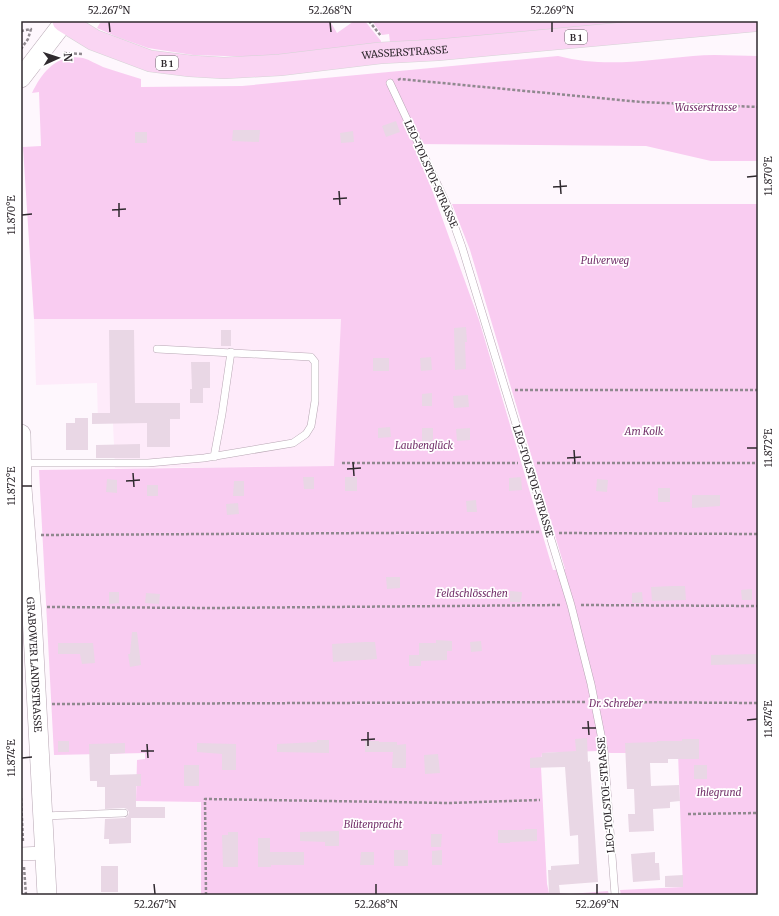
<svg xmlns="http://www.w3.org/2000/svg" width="779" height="916" font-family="Merriweather,serif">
<rect width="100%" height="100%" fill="#fef7fd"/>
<path fill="#feebfa" d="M34 319H341L335 466 115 468 113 423H98L97 383 36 385Z"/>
<path fill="#f9ccf1" d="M129 21H330L337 33 354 21H365L381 41V43L260 57 193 55 148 48 117 37 97 28 100 23Z
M372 21H660L421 41 390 42 389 34 382 35Z
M558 56C604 68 648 60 693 56 714 54 737 56 758 56V161H711L646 146 413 144 432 190 479 320 553 570 565 569 470 250 452 204H758V895H621L620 890 683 887 678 753H611L598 751 542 753 541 767 547 884 549 893H560L570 894 608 891 609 895H201V802L136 801 137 760 145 759V753L54 755 39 470 334 466 341 319H34L23 147 41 146 39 92 32 93C42 72 57 53 83 58 90 60 96 64 103 67 115 71 128 75 141 79V87L242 86Z"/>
<path fill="#e9d7e5" d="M396 121 400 132 386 137 382 126Z
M233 130H260L259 142 232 141Z
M353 131 354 142 341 143 340 133Z
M135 132H147V143H135Z
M466 327 467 342H465L466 369 455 370 454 328Z
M109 330H134L135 403H180V419H170V447H147V423L92 424V413H110Z
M221 330H231V346H221Z
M431 357 432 370 421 371 420 358Z
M373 358H389V371H373Z
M191 362H210V388H203V403H190V389H192Z
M432 393V406H422V394Z
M468 395 469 407 454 408 453 396Z
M75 418H88V450H66V423H75Z
M390 427 391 437 378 438V428Z
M422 428H433V441L422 442Z
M470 428V440L457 441 456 429Z
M140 444V458H96V445Z
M303 477H314V489H304Z
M345 477H357V491H345Z
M521 477 522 490 509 491V478Z
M107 479 117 480V493L106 492Z
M597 479 608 480 607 492 596 491Z
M234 481H244V496H233Z
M147 485H158V496H147Z
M658 488H670V502H658Z
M692 495H720V506L692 508Z
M476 500 477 512H467L466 501Z
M238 503 239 514 227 515 226 504Z
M386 577H400V588L387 589Z
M673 586H685L686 600 652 601 651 587Z
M752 589V600H742L741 590Z
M510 591 522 592 521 602H510Z
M109 592H119V603L109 604Z
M642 592 643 603H632V593Z
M146 593 160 594 159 604 145 603Z
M132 632H137L141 665 130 667 128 654H130Z
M436 640 452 641V651H447V660L421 661V666H409V655H419V643H436Z
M481 641 482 651 471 652 470 642Z
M365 642H375L377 659 333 662 332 644Z
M58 643H93L95 663 82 664 80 654H58Z
M758 654V664L711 665V655Z
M587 738 588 762 590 761 598 882 559 885 560 893H549L548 870H551V866L579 864 578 835 570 836 565 767 530 768V758L541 757H542V753L576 751 575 739Z
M682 739H699V759H668V763H650L651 786 679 785 680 801 670 802V808L653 809 654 831 629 832 628 814H635L634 789H627L625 743 657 742V741H682Z
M317 740H329V753L277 752V744L317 742Z
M58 741H69V752H58Z
M365 741H379V742H397V745L406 744V768H392L393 752H365Z
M125 743V753L110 754V775L141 774V786H136V807H165V818H131V843L109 844V839H104L105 819 125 818 128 816 129 812 127 809 124 808 105 809V787H97V781H90L89 744Z
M197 743 236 744V770H222V754L197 752Z
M438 754 440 773 425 774 424 755Z
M184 765H199V786H184Z
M694 765H707V779H694Z
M525 829H537V841L510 842V843H498V830H525Z
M339 831V846H325V842L300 841V832Z
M228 832H238V867H223L222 835H228Z
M431 834H442L441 847H431Z
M258 838H270V852H304V865H271V867H258Z
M394 850H408V866H394Z
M442 850V865H432V851Z
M361 852H374V865H360Z
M655 852V863H659L660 880 633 882 631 854Z
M101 866H118V892H101Z
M683 875V887H665V876Z"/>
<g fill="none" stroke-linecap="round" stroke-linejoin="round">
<defs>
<path id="lane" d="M390 83 447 205 462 247 571 605 591 684 604 750 615 895
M214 457 222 414 231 352
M22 463H148L204 458 293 443 306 434 311 426 315 401V362L311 357 157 349
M43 816 124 813"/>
<path id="street" d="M21 854 45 853"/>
<g id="secondary">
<path d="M21 78 64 22"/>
<path id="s1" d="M21 434 22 488 32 615 47 895"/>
</g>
<g id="primary">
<path id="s2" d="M63 21 94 40 150 61 190 66 224 68 280 65 380 53 437 50 754 21"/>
</g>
</defs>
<use href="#lane" stroke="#b7a6b3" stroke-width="8"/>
<use href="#street" stroke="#b7a6b3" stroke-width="14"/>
<use href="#secondary" stroke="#b7a6b3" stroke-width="20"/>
<use href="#primary" stroke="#d5d4d5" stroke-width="22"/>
<path stroke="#90898f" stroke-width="2.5" stroke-dasharray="3 2" stroke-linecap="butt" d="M369 21 381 36
M21 31 31 29 28 39 21 49
M64 53 83 54
M398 80 400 79 641 102 758 107
M515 390H758
M342 463H518
M537 463H758
M559 533 758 534
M41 535 540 532
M581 605 758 606
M47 607 214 608 562 605
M604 702 758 703
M52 704 585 702
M21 798 23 842
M688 814 758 813
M24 867 26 895
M206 895 205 799 449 803 540 800"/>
<use href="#lane" stroke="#fff" stroke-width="7"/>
<use href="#street" stroke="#fff" stroke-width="13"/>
<use href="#secondary" stroke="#fff" stroke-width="19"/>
<use href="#primary" stroke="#fad5f3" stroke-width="21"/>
</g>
<path fill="none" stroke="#2f292e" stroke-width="1.5" d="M109 22 110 32M330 22 331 32M552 22V32M747 177 757 176M560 180 561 194M553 187 567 186M339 191 340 205M333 199 347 198M119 203V217M112 210 126 209M22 215 32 214M747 448H757M574 450 575 464M567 458 581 457M353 462 354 476M347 469 361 468M133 473 134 487M126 481 140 480M22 486H32M747 720 757 719M588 721 589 735M582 728H596M368 732V746M361 740 375 739M147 744 148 758M141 751H154M22 758 32 757M154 884 155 894M376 884V894M597 884V894"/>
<g text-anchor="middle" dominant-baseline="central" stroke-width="3.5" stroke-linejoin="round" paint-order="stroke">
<g fill="#fff" stroke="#6d696d" stroke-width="1">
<rect x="565" y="30" width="22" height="14" rx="3"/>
<rect x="156" y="56" width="22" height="14" rx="3"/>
</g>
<g font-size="9" font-weight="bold" fill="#2f292e">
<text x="576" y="37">B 1</text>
<text x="167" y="63">B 1</text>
</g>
<g font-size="10" fill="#2f292e" stroke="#fff">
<text stroke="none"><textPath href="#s2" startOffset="352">WASSERSTRASSE</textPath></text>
<text transform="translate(431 174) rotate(66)">LEO-TOLSTOI-STRASSE</text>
<text transform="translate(533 481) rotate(73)">LEO-TOLSTOI-STRASSE</text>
<text stroke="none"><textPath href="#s1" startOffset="231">GRABOWER LANDSTRASSE</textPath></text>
<text transform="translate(606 795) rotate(-95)">LEO-TOLSTOI-STRASSE</text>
</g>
<g font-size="10" font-style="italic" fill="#74326b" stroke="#fff">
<text x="706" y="107">Wasserstrasse</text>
<text x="605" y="260">Pulverweg</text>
<text x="644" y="431">Am Kolk</text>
<text x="424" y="445">Laubenglück</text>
<text x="472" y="593">Feldschlösschen</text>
<text x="616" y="703">Dr. Schreber</text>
<text x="719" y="792">Ihlegrund</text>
<text x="373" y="824">Blütenpracht</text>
</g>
</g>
<rect width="779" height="916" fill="none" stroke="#ffffff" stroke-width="44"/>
<g transform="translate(58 58) rotate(87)" stroke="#ffffff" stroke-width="3" paint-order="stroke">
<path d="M0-3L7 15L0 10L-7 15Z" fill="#2f292e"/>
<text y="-6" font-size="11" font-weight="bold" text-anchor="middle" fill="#2f292e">N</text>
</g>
<rect x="22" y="22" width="735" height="872" fill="none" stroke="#2f292e" stroke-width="1.5"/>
<g font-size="10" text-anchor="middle" fill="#2f292e">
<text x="109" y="14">52.267°N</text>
<text x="330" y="14">52.268°N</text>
<text x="552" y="14">52.269°N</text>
<text transform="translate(768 176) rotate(-90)" y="4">11.870°E</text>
<text transform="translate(11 215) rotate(-90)" y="4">11.870°E</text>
<text transform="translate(768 448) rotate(-90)" y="4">11.872°E</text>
<text transform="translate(11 486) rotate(-90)" y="4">11.872°E</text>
<text transform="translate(768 719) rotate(-90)" y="4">11.874°E</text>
<text transform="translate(11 758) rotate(-90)" y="4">11.874°E</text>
<text x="155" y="908">52.267°N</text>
<text x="376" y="908">52.268°N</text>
<text x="597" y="908">52.269°N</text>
</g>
</svg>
